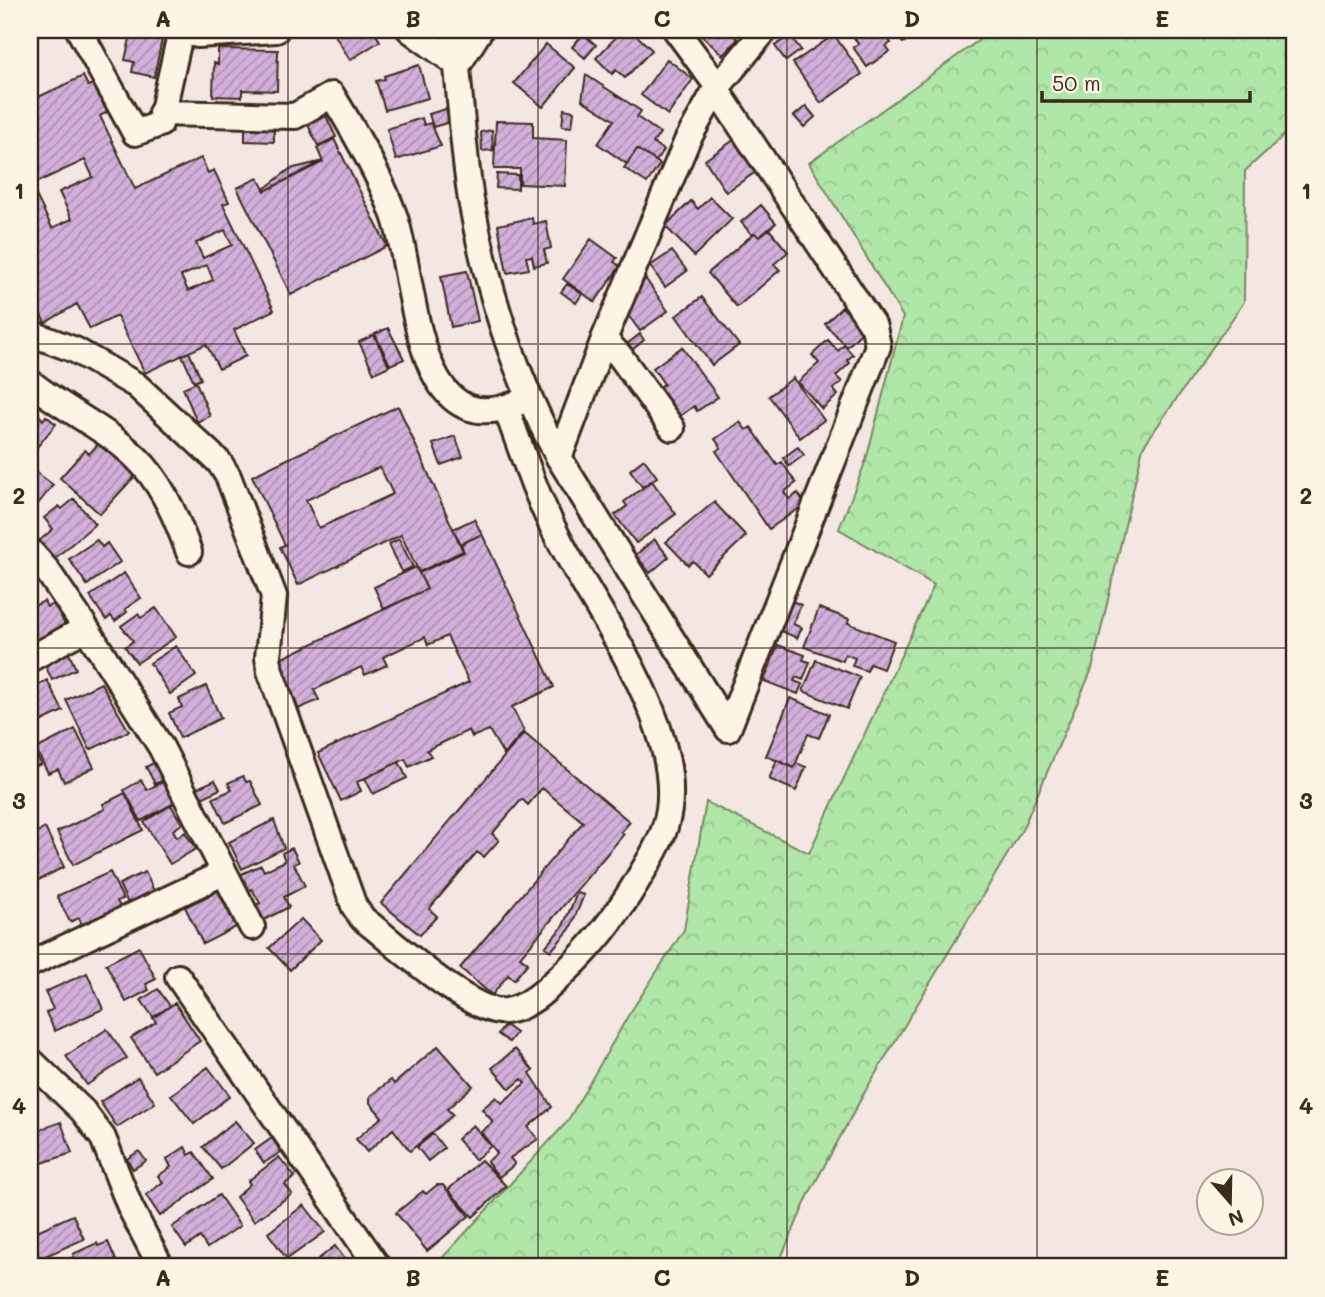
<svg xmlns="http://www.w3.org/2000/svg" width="1325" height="1297" font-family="Mali,sans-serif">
<defs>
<pattern id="forest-crowns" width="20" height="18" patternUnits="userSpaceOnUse" patternTransform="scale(1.75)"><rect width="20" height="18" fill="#b0e6a8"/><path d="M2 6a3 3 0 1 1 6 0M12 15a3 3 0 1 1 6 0" fill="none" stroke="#98c590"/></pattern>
<pattern id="building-hatch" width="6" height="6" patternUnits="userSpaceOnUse" patternTransform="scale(1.75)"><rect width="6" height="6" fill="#d2b0db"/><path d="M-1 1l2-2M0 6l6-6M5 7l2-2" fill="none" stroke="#ac8fb1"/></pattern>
</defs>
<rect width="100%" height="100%" fill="#f4e7e3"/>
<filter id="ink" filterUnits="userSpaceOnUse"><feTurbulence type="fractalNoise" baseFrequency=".0143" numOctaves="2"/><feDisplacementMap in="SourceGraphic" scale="14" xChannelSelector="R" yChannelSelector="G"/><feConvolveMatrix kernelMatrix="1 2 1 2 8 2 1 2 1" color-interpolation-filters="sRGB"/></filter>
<g filter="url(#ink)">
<path fill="url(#forest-crowns)" stroke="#768863" stroke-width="2" d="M993 30H1295V125L1245 171 1244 302 1143 447 1092 669 1022 830 867 1088 809 1194 777 1267H434L567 1122 628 1016 684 930 706 802 809 853 934 585 839 529 866 460 903 317 809 163Z"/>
<path fill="url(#building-hatch)" stroke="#3b2a1e" stroke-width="2" fill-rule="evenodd" d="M132 30H164L154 77 132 72 134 62 125 60Z
M336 30H373L380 41 350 60 333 32Z
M623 30H631L652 50 625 78 616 70 612 74 596 58Z
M695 30H734L731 33 738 39 723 55Z
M882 30 891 43 886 46 890 51 867 67 853 47 858 44 852 34 855 30Z
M887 30H914L917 34 903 43 897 36 894 39Z
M583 34 596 45 585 58 572 47Z
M790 35 801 50 786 61 775 46Z
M834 35 862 74 821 103 793 63Z
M546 44 575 68 543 107 514 83Z
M218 49 278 50 277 91 242 90V97L213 96 214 63 218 64Z
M667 59 693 79 668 115 641 95Z
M419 65 428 98 385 110 376 81 385 79 384 76Z
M586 75 641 111 637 117 660 133 653 143 664 150 656 161 637 149 627 164 598 144 614 120 582 100Z
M83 76 88 86 93 84 107 112 100 116 135 189 201 158 208 173 214 170 229 202 223 204 274 310 234 330 246 356 219 369 206 344 145 373 117 316 90 329 77 304 45 323 34 301 30 303V101ZM85 160 93 177 59 192 72 219 52 228 31 185ZM225 230 232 245 203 258 196 243ZM207 265 213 280 188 291 181 276Z
M806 106 815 117 804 127 794 116Z
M449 108 453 121 433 127 429 114Z
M564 109 574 111 572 127 562 126Z
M326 116 336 137 318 146 308 125Z
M422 118 424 125 431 123 441 146 396 160 387 129Z
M496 121 533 122V138L567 140 565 186 520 184V169H494Z
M245 127H274V142L245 141Z
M492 130 493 150 482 151 481 132Z
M334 139 387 246 291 295 237 188 258 178 265 191 323 162 317 148Z
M734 140 756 172 726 192 705 160Z
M637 149 660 164 647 183 624 168Z
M323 161 265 191 264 189 290 169Z
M497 174 518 175V189L496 188Z
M710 197 732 219 694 256 665 226 691 201 698 209Z
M761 205 776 223 759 237 755 233 752 235 741 222Z
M532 218 533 224 546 221 551 248 544 250 547 263 534 266 532 256 526 257 529 269 507 273 498 225Z
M769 229 788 252 774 264 780 270 737 307 708 273 752 235 755 233 759 237Z
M591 239 617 258 614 262 620 266 595 302 563 279Z
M672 251 687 271 665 287 650 266Z
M467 271 478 321 451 327 441 276Z
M645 278 668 311 640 331 628 315Z
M567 284 582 294 576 303 561 292Z
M702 297 739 345 712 365 676 316Z
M842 307 864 330 847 347 825 324Z
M388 328 404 359 390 365 375 334Z
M640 334 644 340 632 350 627 344Z
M374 335 389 366 374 373 359 342Z
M828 340 838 351 844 345 853 355 847 360 850 363 836 376 842 382 833 389 838 395 822 409 798 382 819 363 812 355Z
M682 347 718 397 697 411 694 406 680 416 659 387 664 384 653 368Z
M189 352 201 379 194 382 182 355Z
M793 378 824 420 800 438 769 396Z
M196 382 210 416 197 422 183 388Z
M30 404 43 420 46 416 56 424 33 452 30 450Z
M398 406 463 551 419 572 401 535 298 585 280 547 285 545 252 476ZM380 467 393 494 319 528 306 500Z
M740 422 746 430 751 427 777 465 782 462 796 483 784 492 789 499 798 493 805 504 769 529 716 451 721 448 715 439Z
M455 436 463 457 441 465 433 444Z
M100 442 136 475 100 514 60 478 85 450 89 454Z
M798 447 804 455 789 466 783 458Z
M644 459 657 477 642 487 630 470Z
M32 469 53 485 30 514V472Z
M652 481 676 514 636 543 615 515 627 506 624 502Z
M74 499 95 524 54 559 39 541 53 529 44 518 59 506 62 509Z
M714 502 746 536 706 574 693 561 688 565 666 542Z
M474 519 482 534 461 544 453 529Z
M482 534 554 687 512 707 524 731 504 755 489 730 472 737 469 730 427 750 431 756 409 767 405 759 357 782 361 791 341 801 318 753 469 682 447 636 428 645 425 637 383 657 387 665 365 675 361 667 314 690 319 700 296 710 274 662 427 589 419 573 464 552 461 544Z
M399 539 413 567 402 572 389 544Z
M654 539 669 557 650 573 636 555Z
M97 540 102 547 107 543 120 562 87 585 69 559Z
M416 567 427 589 384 609 374 587Z
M124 573 141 598 125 609 127 612 115 621 111 616 106 620 90 596Z
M44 601 47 607 55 603 65 625 56 629 59 636 30 650V608Z
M792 601 801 605 793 624 802 628 797 638 779 630Z
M156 608 176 637 137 663 125 647 133 641 121 626 138 614 141 618Z
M819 608 849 619 848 623 894 641 883 669 870 664 867 671 852 666 855 658 845 654 843 661 804 647Z
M778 645 805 655 803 660 810 662 803 680 796 677 794 681 802 684 798 694 764 681Z
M176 646 196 676 170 694 150 663Z
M67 649 76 669 52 680 43 661Z
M816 660 860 677 847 709 803 691Z
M47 680 63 711 30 727V689Z
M101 683 129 731 90 750 66 700Z
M206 686 221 718 180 738 169 713 182 707 179 699Z
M790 698 829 714 819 738 808 734 794 768 766 756Z
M75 729 94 767 64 782 58 769 48 773 36 749Z
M524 733 630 822 621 832 624 834 520 957 528 963 514 980 508 975 492 995 460 968 583 822 542 788 528 805 522 799 492 834 499 840 484 857 477 852 429 909 437 916 420 935 381 903Z
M30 742 41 764 30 769Z
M777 760 794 768 796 763 806 767 796 791 769 779Z
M157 761 166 779 155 784 146 767Z
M399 762 407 778 373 794 365 778Z
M243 776 246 782 250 781 262 805 225 823 213 798 232 790 228 783Z
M141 780 147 790 162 782 164 785 168 783 178 801 141 821 124 790Z
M215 780 220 789 200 799 195 789Z
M125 793 143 830 73 865 57 832 105 809 103 804Z
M171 805 182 824 173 830 177 837 185 832 196 849 170 864 144 822Z
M274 820 284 848 242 869 229 842Z
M45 828 64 867 31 884 30 836Z
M292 848 299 862 294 864 305 886 284 897 289 907 262 921 254 906 260 903 252 889 246 892 237 876 261 865 264 871 285 861 282 853Z
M110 872 123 899 117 901 120 907 114 910 116 915 83 927 79 918 70 922 57 896Z
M145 872 156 895 130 908 119 884Z
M218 891 236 927 203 944 185 907Z
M577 893 584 895 570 929 551 951 545 947 563 926Z
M301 919 321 940 290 970 269 948Z
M139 947 156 979 146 984 149 990 126 1002 106 964Z
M87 973 103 1009 55 1031 46 1013 53 1009 45 992Z
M158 989 170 1006 153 1017 141 1000Z
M175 1003 200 1041 154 1072 131 1038 156 1022 153 1018Z
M505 1025 516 1033 509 1042 498 1034Z
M107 1029 127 1058 87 1085 66 1056Z
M438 1046 473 1086 447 1109 453 1115 410 1151 393 1129 367 1152 356 1139 382 1117 370 1103V1096L391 1080 394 1084Z
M515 1049 533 1070 530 1073 552 1107 528 1127 538 1139 510 1158 515 1164 499 1177 487 1162 497 1153 481 1132 493 1122 482 1109 496 1097 502 1103 525 1083 522 1079 510 1089 492 1068Z
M208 1067 230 1096 194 1124 171 1095Z
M138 1077 155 1103 117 1127 100 1102Z
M235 1121 254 1143 221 1169 203 1147Z
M61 1122 72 1153 36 1165 32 1156 30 1157V1133Z
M473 1125 491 1146 475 1160 457 1139Z
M433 1134 444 1148 428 1161 417 1147Z
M272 1138 281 1152 264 1163 255 1150Z
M185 1147 189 1155 194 1152 213 1179 160 1216 146 1195 163 1182 158 1176 171 1167 167 1159Z
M139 1151 146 1161 133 1169 127 1159Z
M279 1157 295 1177 285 1184 292 1194 254 1221 236 1197 250 1184 248 1181Z
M481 1160 506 1186 473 1217 448 1190Z
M437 1185H443L469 1216 427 1251 396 1213 423 1191 426 1194Z
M219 1195 240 1226 207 1248 200 1237 186 1247 172 1227Z
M304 1205 325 1232 287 1259 268 1233Z
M73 1215 84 1239 39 1259 30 1234Z
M108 1242 119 1267H74L70 1259 74 1257 73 1254 97 1243 98 1246Z
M335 1246 351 1267H315L318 1265 316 1261Z"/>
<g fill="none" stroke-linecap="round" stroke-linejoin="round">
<defs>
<path id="minor" d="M79 30 135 133 160 124 181 30
M410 30 458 65
M453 30C460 86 462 144 471 200 487 289 516 379 559 458L728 729 878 346 874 327 716 89
M676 30 718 87
M181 32 198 35 276 30
M458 65 480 30
M161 113 295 116 332 95C353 129 381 178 394 215 417 278 411 450 520 402
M30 333 75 350 136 385 219 462 228 476 274 596 268 657 270 671 354 906 362 918C391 940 472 1016 506 1011 531 1007 550 986 567 970 595 944 616 916 636 883 646 865 659 847 665 827 693 741 601 619 562 545 538 502 523 454 506 408
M604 339 620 356 672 428
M30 382C65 411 113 431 144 466 165 490 178 522 189 552
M559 458 604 339 687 141 716 89 765 30
M30 551 46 569 86 628 161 747 252 927
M30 659 86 628
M30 964 223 873
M178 977 378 1267
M30 1060 83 1111 103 1138 130 1207 161 1267"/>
</defs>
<use href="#minor" stroke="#3b2a1e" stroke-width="30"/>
<use href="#minor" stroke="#fcf5e5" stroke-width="24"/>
</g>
</g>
<path fill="none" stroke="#3b2a1e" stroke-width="2" stroke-opacity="0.55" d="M288 30V1267M538 30V1267M787 30V1267M1037 30V1267M30 344H1295M30 648H1295M30 954H1295"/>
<rect width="1325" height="1297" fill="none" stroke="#fcf5e5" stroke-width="77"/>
<g transform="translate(1230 1202) rotate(160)"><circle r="33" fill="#fcf5e5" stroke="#afa495" stroke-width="2"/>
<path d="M0-5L12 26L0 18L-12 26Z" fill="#3b2a1e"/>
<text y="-10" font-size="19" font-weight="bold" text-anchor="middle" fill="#3b2a1e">N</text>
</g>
<path d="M1042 91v10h208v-10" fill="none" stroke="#3b2a1e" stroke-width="3.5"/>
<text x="1052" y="91" font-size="21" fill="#3b2a1e" stroke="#fcf5e5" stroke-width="5" paint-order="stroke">50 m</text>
<rect x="38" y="38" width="1248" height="1220" fill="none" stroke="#3b2a1e" stroke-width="2.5"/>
<g font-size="23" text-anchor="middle" font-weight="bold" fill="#3b2a1e">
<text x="163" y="27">A</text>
<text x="413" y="27">B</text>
<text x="662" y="27">C</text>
<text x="912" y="27">D</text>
<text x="1162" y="27">E</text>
<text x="19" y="199">1</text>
<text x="1306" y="199">1</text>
<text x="19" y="504">2</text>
<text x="1306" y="504">2</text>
<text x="19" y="809">3</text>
<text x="1306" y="809">3</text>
<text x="19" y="1114">4</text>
<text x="1306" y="1114">4</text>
<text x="163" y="1286">A</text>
<text x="413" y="1286">B</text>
<text x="662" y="1286">C</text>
<text x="912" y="1286">D</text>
<text x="1162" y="1286">E</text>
</g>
</svg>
